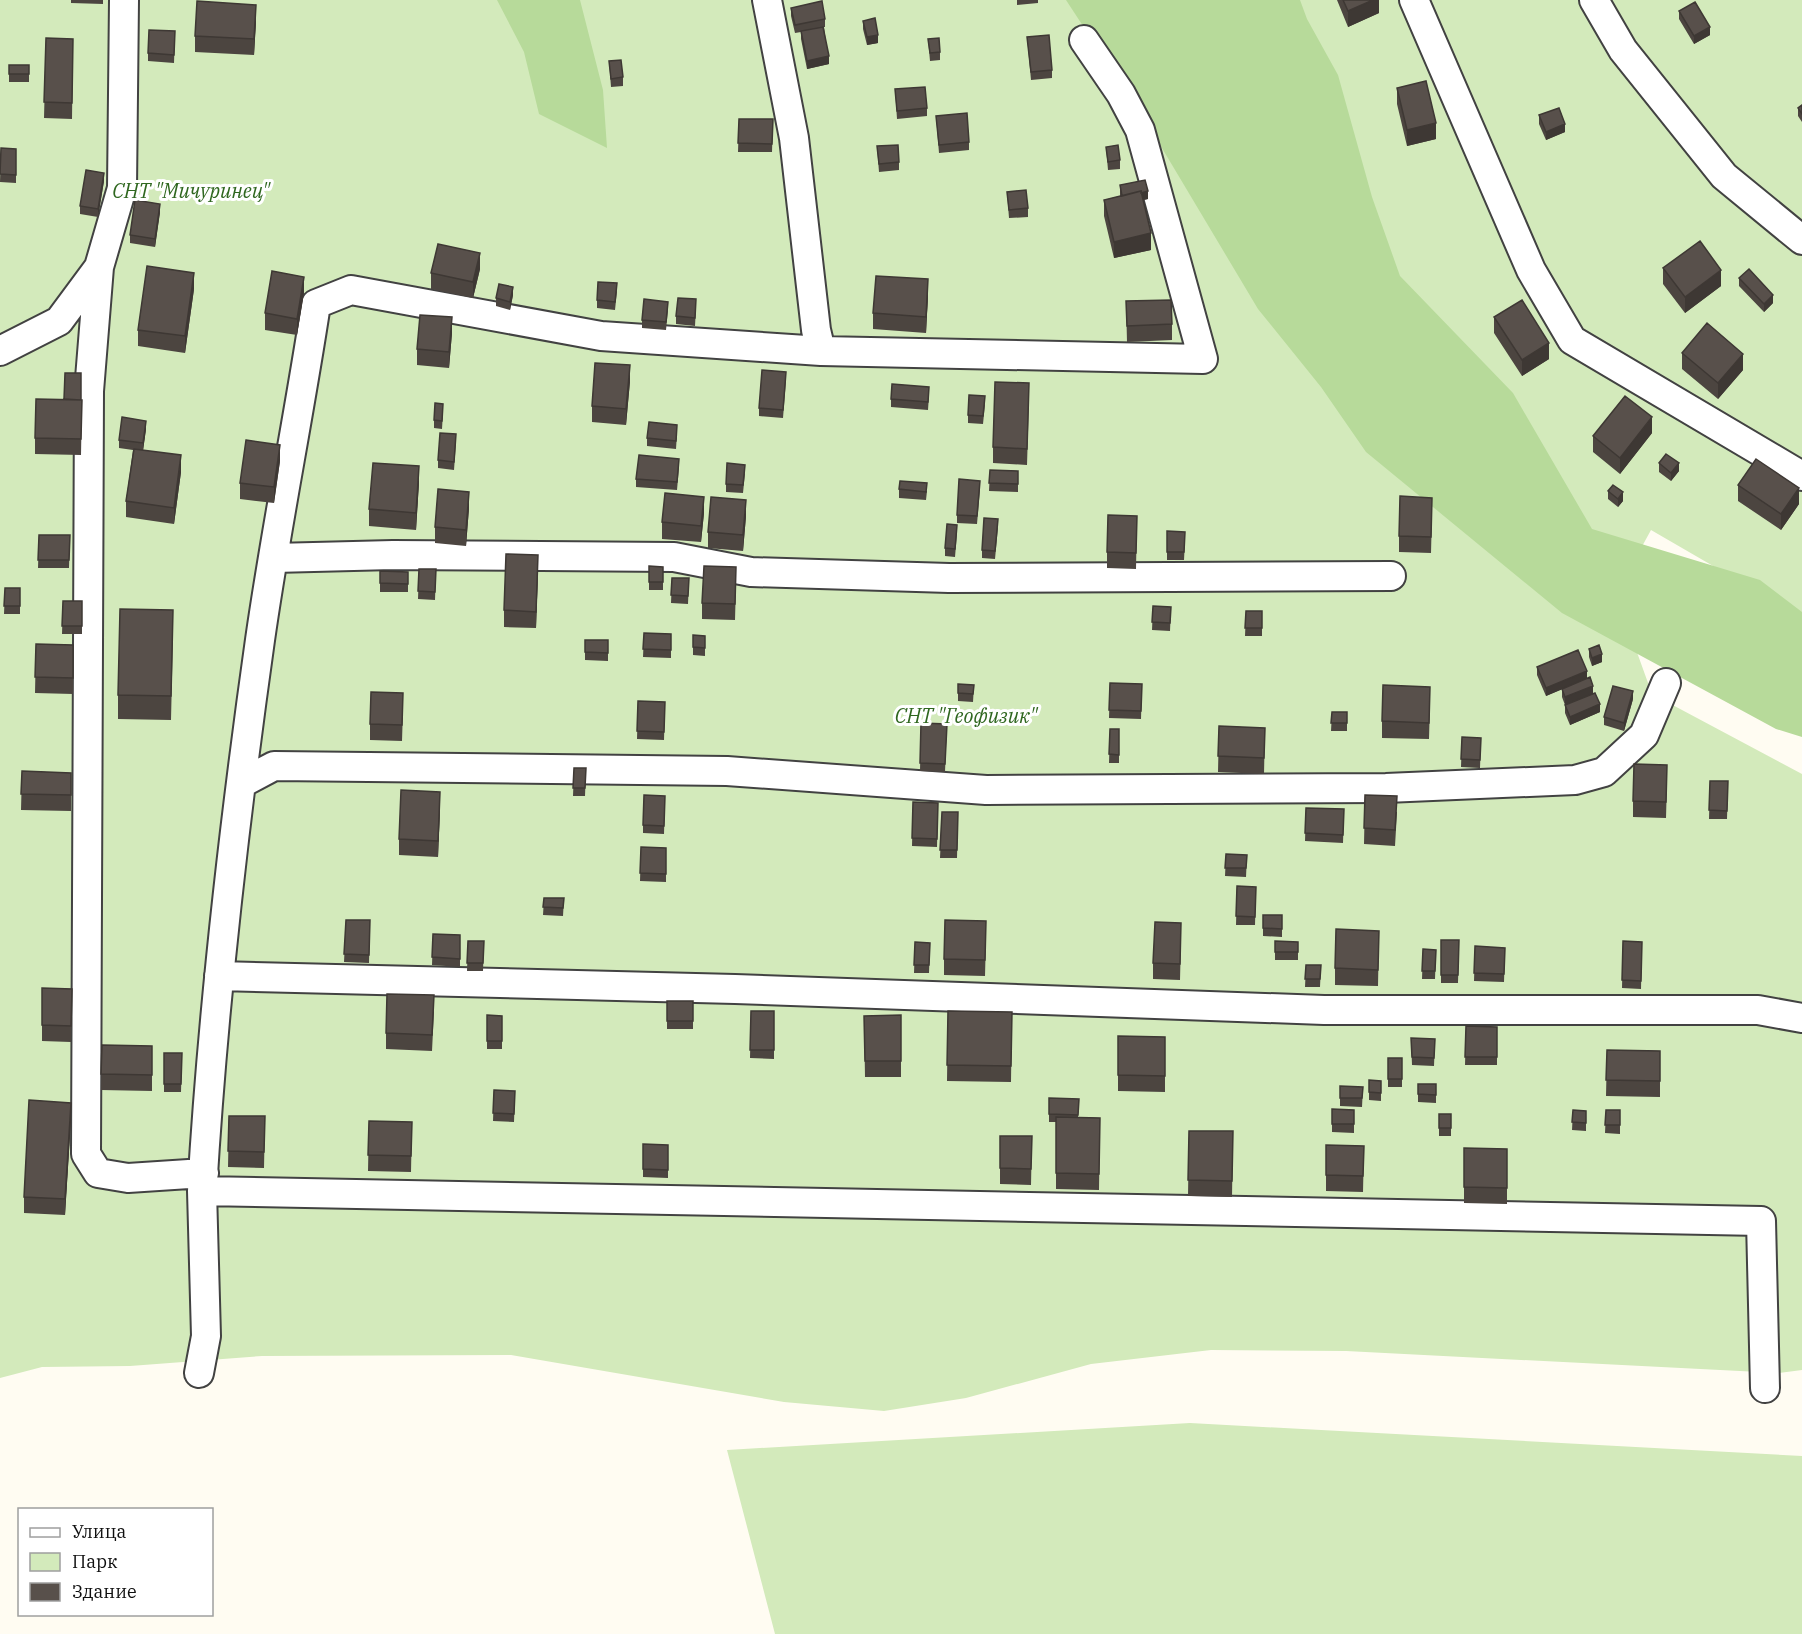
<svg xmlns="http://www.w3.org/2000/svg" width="1802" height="1634" font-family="'IBM Plex Serif',serif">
<rect width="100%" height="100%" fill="#fffcf2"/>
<path fill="#d3eabb" d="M0 0H1802V627L1739 581 1651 530 1616 594 1652 694 1802 774V1370L1779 1373 1346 1351 1211 1350 1091 1364 966 1398 884 1411 784 1402 511 1355 262 1356 130 1366 42 1367 0 1378Z
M1190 1423 1802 1456V1634H775L727 1450Z"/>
<path fill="#b7da9a" d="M497 0H580L603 90 607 148 539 114 524 52Z
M1066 0H1300L1307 19 1338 75 1372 197 1400 276 1513 393 1592 529 1760 580 1802 612V737L1776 729 1562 613 1366 452 1321 387 1258 309 1153 133Z"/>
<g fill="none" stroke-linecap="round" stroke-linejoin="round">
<defs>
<path id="street" d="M767 0 794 138 816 330 821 351 1203 359 1140 130 1121 94 1084 40
M1414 0 1531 270 1572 340 1802 476
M1594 0 1623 50 1724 176 1802 240
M99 267 89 391 86 1154 98 1173 128 1178 204 1173
M0 351 59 321 99 267 122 188 124 0
M821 351 601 336 351 290 316 304C299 416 276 528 260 640 234 824 213 1006 202 1191L1761 1221 1765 1388
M274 558 393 555 674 557 751 572 949 578 1391 576
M242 783 274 766 727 771 986 790 1386 788 1575 780 1604 772 1644 735 1666 683
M219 976 735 989 1324 1010H1758L1802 1018
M199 1373 206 1336 202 1191"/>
</defs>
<use href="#street" stroke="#424242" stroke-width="32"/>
<use href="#street" stroke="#fff" stroke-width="28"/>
</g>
<path fill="#4c4540" d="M71 0H103V4L71 3Z
M1017 0H1038V3L1017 5Z
M1337 0H1379V13L1348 27Z
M791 8 825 19V27H824L829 64 807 69 801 39V32L795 33 791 16Z
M1679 11 1710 35 1694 44 1679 19Z
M256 21 254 55 195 52V36Z
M863 21 878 43 867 45 863 29Z
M175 31 174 63 148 61V53Z
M1027 37 1052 70V78L1031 80Z
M46 38 73 39 72 119 44 118Z
M928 39 940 52V60L930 61Z
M609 61 623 77V86L611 87Z
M9 65H29V82H9Z
M1397 88 1436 139 1407 146 1397 104Z
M895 89 927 108V116L897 119Z
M1802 105V122L1798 116V108Z
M1539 115 1565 132 1546 140 1539 124Z
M936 116 969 142V150L939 153Z
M739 119H773L772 152H738Z
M877 146 899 162V170L879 172Z
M1106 147 1120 160V169L1108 170Z
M1 148 16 149V183L0 182Z
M104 181 98 217 80 214V206Z
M1120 185 1148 199 1143 200 1151 250 1114 258 1104 216V200L1120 196Z
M1007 192 1028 208V217L1009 218Z
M160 212 155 247 130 243V235Z
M1663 268 1721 286 1685 313 1663 284Z
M480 269 473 298 431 289V273Z
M1739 278 1773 303 1764 312 1739 286Z
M194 289 185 353 138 346V330Z
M617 291 615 310 597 308V300Z
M304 293 297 335 265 330V313Z
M513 295 510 310 496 306V298Z
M928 295 926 333 873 329V313Z
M1126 301 1172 324V340L1127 342Z
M696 307 695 326 676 324V316Z
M668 310 666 330 642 328V320Z
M1494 317 1549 359 1522 376 1494 333Z
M452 333 449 368 417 365V349Z
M1682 353 1743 370 1718 399 1682 369Z
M786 380 783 418 759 416V408Z
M630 381 626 425 592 422V406Z
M929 395 928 410 891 407V399Z
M1029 399 1027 465 993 463V447Z
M82 400 81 455 35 454V438Z
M985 404 983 424 968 423V415Z
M443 412 442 429 434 428V420Z
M146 429 143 450 181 472 174 524 126 517V501L133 450 119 448V440Z
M677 433 676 449 647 446V438Z
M1652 433 1620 474 1593 452V436Z
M456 442 454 470 438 468V460Z
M280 461 274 503 240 499V483Z
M1659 463 1679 471 1671 481 1659 472Z
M679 467 677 490 636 487V479Z
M990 470 1018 471V492L989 491Z
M745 473 743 493 726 492V484Z
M419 482 416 530 369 526V509Z
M1738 485 1799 504 1781 530 1738 501Z
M899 489 927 491 926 500 899 498Z
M980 489 977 524 957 523V515Z
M1608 491 1623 501 1618 507 1608 499Z
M469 508 466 546 435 543V527Z
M704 513 701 542 662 539V522Z
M1432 514 1431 553 1399 552V536Z
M746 516 743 551 708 548V532Z
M1137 516 1136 569 1107 568V552Z
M998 527 995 559 982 558V550Z
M1167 531 1185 540 1184 560H1167Z
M957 533 955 557 945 556V548Z
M39 535H70L69 568H38Z
M649 566 663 567V590H649Z
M419 569H436L435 600 418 599Z
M380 571 408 572V592H380Z
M538 571 536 628 504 627V610Z
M672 578H689L688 604 671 603Z
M736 583 735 620 702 619V603Z
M5 588H20V614H4Z
M63 601H82V634H62Z
M1153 606 1171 607 1170 631 1152 630Z
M1246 611H1262V636H1245Z
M644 633 671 634V658L643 657Z
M173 634 171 720 118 719V695Z
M693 635 705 636V656L693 655Z
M585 640H608V661L585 660Z
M36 644 73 645V694L35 693Z
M1589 649 1602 662 1592 666 1589 657Z
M1537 667 1587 678 1600 712 1570 725 1565 713V705L1562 697V689L1546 696 1537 675Z
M1110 683 1142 684 1141 719 1109 718Z
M958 684 974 685 973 702 958 701Z
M1633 699 1624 731 1604 725V717Z
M638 701 665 702 664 740 637 739Z
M1430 703 1429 739 1382 738V721Z
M403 709 402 741 370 740V724Z
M1332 712H1347V731H1331Z
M921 723 947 724 945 772 920 771Z
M1219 726 1265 728 1264 774 1218 772Z
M1110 729H1119V763H1109Z
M1462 737 1481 738 1480 768 1461 767Z
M574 768H586L585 796H573Z
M22 771 71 773V811L21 810Z
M1667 781 1666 818 1633 817V801Z
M1710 781H1728L1727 819H1709Z
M1365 795 1397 812 1395 846 1364 844Z
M665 796 664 834 643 833V825Z
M913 802 938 803 937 847 912 846Z
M440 808 438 857 399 855V839Z
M1306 808 1344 809 1343 843 1305 841Z
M942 812H958L957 858H940Z
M641 847 666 848V882L640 881Z
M1226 854 1247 855 1246 877 1225 876Z
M1237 886 1256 887 1255 925H1236Z
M544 898H564L563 916 543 915Z
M1263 915H1282V937L1263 936Z
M346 920H370L369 963 344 962Z
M1379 931 1378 986 1335 985V968Z
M433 934 460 935V967L432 965Z
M986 937 985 976 944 975V959Z
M1181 939 1180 980 1153 979V963Z
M1441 940H1459L1458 983H1441Z
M468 941H484L483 971H467Z
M1275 941 1298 942V960H1275Z
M1623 941 1642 942 1641 989 1622 988Z
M915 942 930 943 929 973H914Z
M1475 946 1505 948 1504 982 1474 981Z
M1423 949 1436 950 1435 979H1422Z
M1306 965H1321L1320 987H1305Z
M42 988 72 989 71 1042 42 1041Z
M667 1001H693V1029H667Z
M434 1011 432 1051 386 1049V1033Z
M751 1011H774V1059L750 1058Z
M948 1011 1012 1012 1011 1082 947 1081Z
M487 1015 502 1016V1049H487Z
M901 1015V1077H865L864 1016Z
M1466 1026 1497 1027V1065H1465Z
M1118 1036 1165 1037V1092L1118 1091Z
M1411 1038 1435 1039 1434 1066 1412 1065Z
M102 1045 152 1046V1091L101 1090Z
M1607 1050 1660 1051V1097L1606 1096Z
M164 1053H182L181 1092H164Z
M1388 1058H1402V1087H1388Z
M1369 1080 1381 1081V1101L1369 1100Z
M1418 1084H1436V1103L1418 1102Z
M1340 1086 1363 1087 1362 1107 1340 1106Z
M494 1090 515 1091 514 1122 493 1121Z
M1049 1098 1079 1099 1078 1117 1100 1118 1099 1190 1056 1189V1122H1049Z
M1332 1109 1354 1110V1133L1332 1132Z
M1573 1110 1586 1111V1131L1572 1130Z
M1606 1110H1620V1134L1605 1133Z
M1439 1114H1451V1136H1439Z
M229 1116H265L264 1168 228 1167Z
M71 1119 65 1215 24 1213V1197Z
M369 1121 412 1122 411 1172 368 1171Z
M1189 1131H1233L1232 1197 1188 1196Z
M1000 1136H1032L1031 1185 1000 1184Z
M668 1145V1178L643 1177V1169Z
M1326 1145 1364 1146 1363 1192 1326 1191Z
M1464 1148 1507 1149V1204L1464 1203Z"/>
<path fill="#3e3834" d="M1373 0H1379V13L1348 27V11Z
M256 5V21L254 55V39Z
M1710 27V35L1694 44V36Z
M878 35V43L867 45V37Z
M829 56V64L807 69V61Z
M1436 123V139L1407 146V130Z
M1565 124V132L1546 140V132Z
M104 173V181L98 217V209Z
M1148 191V199L1122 205V197Z
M160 204V212L155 247V239Z
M1151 233V250L1114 258V242Z
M480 253V269L473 298V282Z
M1721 270V286L1685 313V297Z
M194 273V289L185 353V336Z
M304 277V293L297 335V319Z
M928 279V295L926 333V317Z
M513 287V295L510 310V302Z
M1773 295V303L1764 312V304Z
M452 317V333L449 368V352Z
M1549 343V359L1522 376V360Z
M1743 354V370L1718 399V383Z
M630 365V381L626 425V409Z
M1652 417V433L1620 474V458Z
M146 421V429L143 451V443Z
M280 445V461L274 503V487Z
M181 455V472L174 524V508Z
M1679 463V471L1671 481V473Z
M419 466V482L416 530V513Z
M1799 488V504L1781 530V514Z
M469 492V508L466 546V530Z
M1623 492V501L1618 507V499Z
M704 497V513L701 542V526Z
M746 500V516L743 551V535Z
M538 555V571L536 628V612Z
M1602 654V662L1592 666V658Z
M1587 671V679L1546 696V688Z
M1593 686V694L1565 705V697Z
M1633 691V699L1624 731V723Z
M1600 704V712L1570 725V717Z
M440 792V808L438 857V841Z
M71 1103V1119L65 1215V1199Z"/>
<path fill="#58504b" stroke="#3e3834" stroke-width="1.5" d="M1343 0H1373L1348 11Z
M197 1 256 5 254 39 195 36Z
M822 1 825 19 795 25 791 8Z
M1695 2 1710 27 1694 36 1679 11Z
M875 18 878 35 867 37 863 21Z
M823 27 829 56 807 61 801 31Z
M149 30 175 31 174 55 148 53Z
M1049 35 1052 70 1031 72 1027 37Z
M46 38 73 39 72 103 44 102Z
M939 38 940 52 930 53 928 39Z
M621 60 623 77 611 79 609 61Z
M9 65H29V74H9Z
M1426 81 1436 123 1407 130 1397 88Z
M925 87 927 108 897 111 895 89Z
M1802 105V114L1798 108Z
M1559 108 1565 124 1546 132 1539 115Z
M967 113 969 142 939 145 936 116Z
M739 119H773L772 144 738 143Z
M898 145 899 162 879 164 877 146Z
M1118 145 1120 160 1108 162 1106 147Z
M1 148 16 149V175L0 174Z
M86 170 104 173 98 209 80 206Z
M1145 180 1148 191 1141 193V191L1122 196 1120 185Z
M1026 190 1028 208 1009 210 1007 192Z
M1141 191 1151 233 1114 242 1104 200Z
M135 200 160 204 155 239 130 235Z
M1700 241 1721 270 1685 297 1663 268Z
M438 244 480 253 473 282 431 273Z
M147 266 194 273 185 336 138 330Z
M1749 269 1773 295 1764 304 1739 278Z
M272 271 304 277 297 319 265 313Z
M876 276 928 279 926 317 873 313Z
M598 282 617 283 615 302 597 300Z
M499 284 513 287 510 302 496 298Z
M678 298 696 299 695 318 676 316Z
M644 299 668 302 666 322 642 320Z
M1171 300 1172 324 1127 326 1126 301Z
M1522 300 1549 343 1522 360 1494 317Z
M420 315 452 317 449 352 417 349Z
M1707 323 1743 354 1718 383 1682 353Z
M595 363 630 365 626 409 592 406Z
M762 370 786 372 783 410 759 408Z
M65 373H81V400L64 399Z
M995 382 1029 383 1027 449 993 447Z
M892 384 929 387 928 402 891 399Z
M969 395 985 396 983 416 968 415Z
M1625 396 1652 417 1620 458 1593 436Z
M36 399 82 400 81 439 35 438Z
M435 403 443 404 442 421 434 420Z
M122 417 146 421 143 443 119 440Z
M649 422 677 425 676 441 647 438Z
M440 433 456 434 454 462 438 460Z
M246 440 280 445 274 487 240 483Z
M134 449 181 455 174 508 126 501Z
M1666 454 1679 463 1671 473 1659 463Z
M639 455 679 459 677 482 636 479Z
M1756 459 1799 488 1781 514 1738 485Z
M373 463 419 466 416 513 369 509Z
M727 463 745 465 743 485 726 484Z
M990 470 1018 471V484L989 483Z
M959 479 980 481 977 516 957 515Z
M900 481 927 483 926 492 899 489Z
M1613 485 1623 492 1618 499 1608 491Z
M438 489 469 492 466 530 435 527Z
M665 493 704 497 701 526 662 522Z
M1400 496 1432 498 1431 537 1399 536Z
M711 497 746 500 743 535 708 532Z
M1108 515 1137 516 1136 553 1107 552Z
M984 518 998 519 995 551 982 550Z
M947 524 957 525 955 549 945 548Z
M1167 531 1185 532 1184 552H1167Z
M39 535H70L69 560H38Z
M506 554 538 555 536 612 504 610Z
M649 566 663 567V582H649Z
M704 566 736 567 735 604 702 603Z
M419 569H436L435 592 418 591Z
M380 571 408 572V584L380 583Z
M672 578H689L688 596 671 595Z
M5 588H20V606H4Z
M63 601H82V626H62Z
M1153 606 1171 607 1170 623 1152 622Z
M120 609 173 610 171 696 118 695Z
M1246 611H1262V628H1245Z
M644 633 671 634V650L643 649Z
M693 635 705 636V648L693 647Z
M585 640H608V653L585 652Z
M36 644 73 645V678L35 677Z
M1599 645 1602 654 1592 658 1589 649Z
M1578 650 1587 671 1546 688 1537 667Z
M1590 677 1593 686 1565 697 1562 689Z
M1110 683 1142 684 1141 711 1109 710Z
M958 684 974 685 973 694 958 693Z
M1383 685 1430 687 1429 723 1382 721Z
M1613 686 1633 691 1624 723 1604 717Z
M371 692 403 693 402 725 370 724Z
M1595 693 1600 704 1570 717 1565 705Z
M638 701 665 702 664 732 637 731Z
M1332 712H1347V723H1331Z
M921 723 947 724 945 764 920 763Z
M1219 726 1265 728 1264 758 1218 756Z
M1110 729H1119V755L1109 754Z
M1462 737 1481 738 1480 760 1461 759Z
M1634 764 1667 765 1666 802 1633 801Z
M574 768H586L585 788H573Z
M22 771 71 773V795L21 794Z
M1710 781H1728L1727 811 1709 810Z
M401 790 440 792 438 841 399 839Z
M644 795 665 796 664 826 643 825Z
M1365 795 1397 796 1395 830 1364 828Z
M913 802 938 803 937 839 912 838Z
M1306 808 1344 809 1343 835 1305 833Z
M942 812H958L957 850H940Z
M641 847 666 848V874L640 873Z
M1226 854 1247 855 1246 868H1225Z
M1237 886 1256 887 1255 917 1236 916Z
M544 898H564L563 908 543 907Z
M1263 915H1282V929L1263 928Z
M346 920H370L369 955 344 954Z
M945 920 986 921 985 960 944 959Z
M1155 922 1181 923 1180 964 1153 963Z
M1336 929 1379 931 1378 970 1335 968Z
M433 934 460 935V959L432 957Z
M1441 940H1459L1458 975H1441Z
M468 941H484L483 963H467Z
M1275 941 1298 942V952H1275Z
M1623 941 1642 942 1641 981 1622 980Z
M915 942 930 943 929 965H914Z
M1475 946 1505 948 1504 974 1474 973Z
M1423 949 1436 950 1435 971H1422Z
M1306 965H1321L1320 979H1305Z
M42 988 72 989 71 1026 42 1025Z
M387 994 434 995 432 1035 386 1033Z
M667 1001H693V1021H667Z
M751 1011H774V1050H750Z
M948 1011 1012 1012 1011 1066 947 1065Z
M487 1015 502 1016V1041H487Z
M901 1015V1061H865L864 1016Z
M1466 1026 1497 1027V1057H1465Z
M1118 1036 1165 1037V1076L1118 1075Z
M1411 1038 1435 1039 1434 1058 1412 1057Z
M102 1045 152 1046V1075L101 1074Z
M1607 1050 1660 1051V1081L1606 1080Z
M164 1053H182L181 1084H164Z
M1388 1058H1402V1079H1388Z
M1369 1080 1381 1081V1093L1369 1092Z
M1418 1084H1436V1095L1418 1094Z
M1340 1086 1363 1087 1362 1098H1340Z
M494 1090 515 1091 514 1114 493 1113Z
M1049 1098 1079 1099 1078 1115 1049 1114Z
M29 1100 71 1103 65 1199 24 1197Z
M1332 1109 1354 1110V1124H1332Z
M1573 1110 1586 1111V1123L1572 1122Z
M1606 1110H1620V1125H1605Z
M1439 1114H1451V1128H1439Z
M229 1116H265L264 1152 228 1151Z
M1056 1117 1100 1118 1099 1174 1056 1173Z
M369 1121 412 1122 411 1156 368 1155Z
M1189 1131H1233L1232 1181 1188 1180Z
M1000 1136H1032L1031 1169 1000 1168Z
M643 1144 668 1145V1170L643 1169Z
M1326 1145 1364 1146 1363 1176 1326 1175Z
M1464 1148 1507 1149V1188L1464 1187Z"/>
<g text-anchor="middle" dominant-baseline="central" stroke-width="6" stroke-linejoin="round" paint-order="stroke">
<g font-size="20" font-style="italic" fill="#2f671f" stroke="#fff">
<text x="191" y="190">СНТ "Мичуринец"</text>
<text x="966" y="715">СНТ "Геофизик"</text>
</g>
</g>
<rect x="18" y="1508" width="195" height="108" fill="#ffffff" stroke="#9f9f9f" stroke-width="1.5"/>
<rect x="30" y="1528" width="30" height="9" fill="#ffffff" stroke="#9f9f9f" stroke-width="1.5"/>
<text x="72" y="1538" font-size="18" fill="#0f0f0f">Улица</text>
<rect x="30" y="1553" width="30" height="18" fill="#d3eabb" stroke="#9f9f9f" stroke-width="1.5"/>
<text x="72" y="1568" font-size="18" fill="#0f0f0f">Парк</text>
<rect x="30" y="1583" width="30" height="18" fill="#58504b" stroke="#9f9f9f" stroke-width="1.5"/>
<text x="72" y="1598" font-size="18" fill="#0f0f0f">Здание</text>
</svg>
